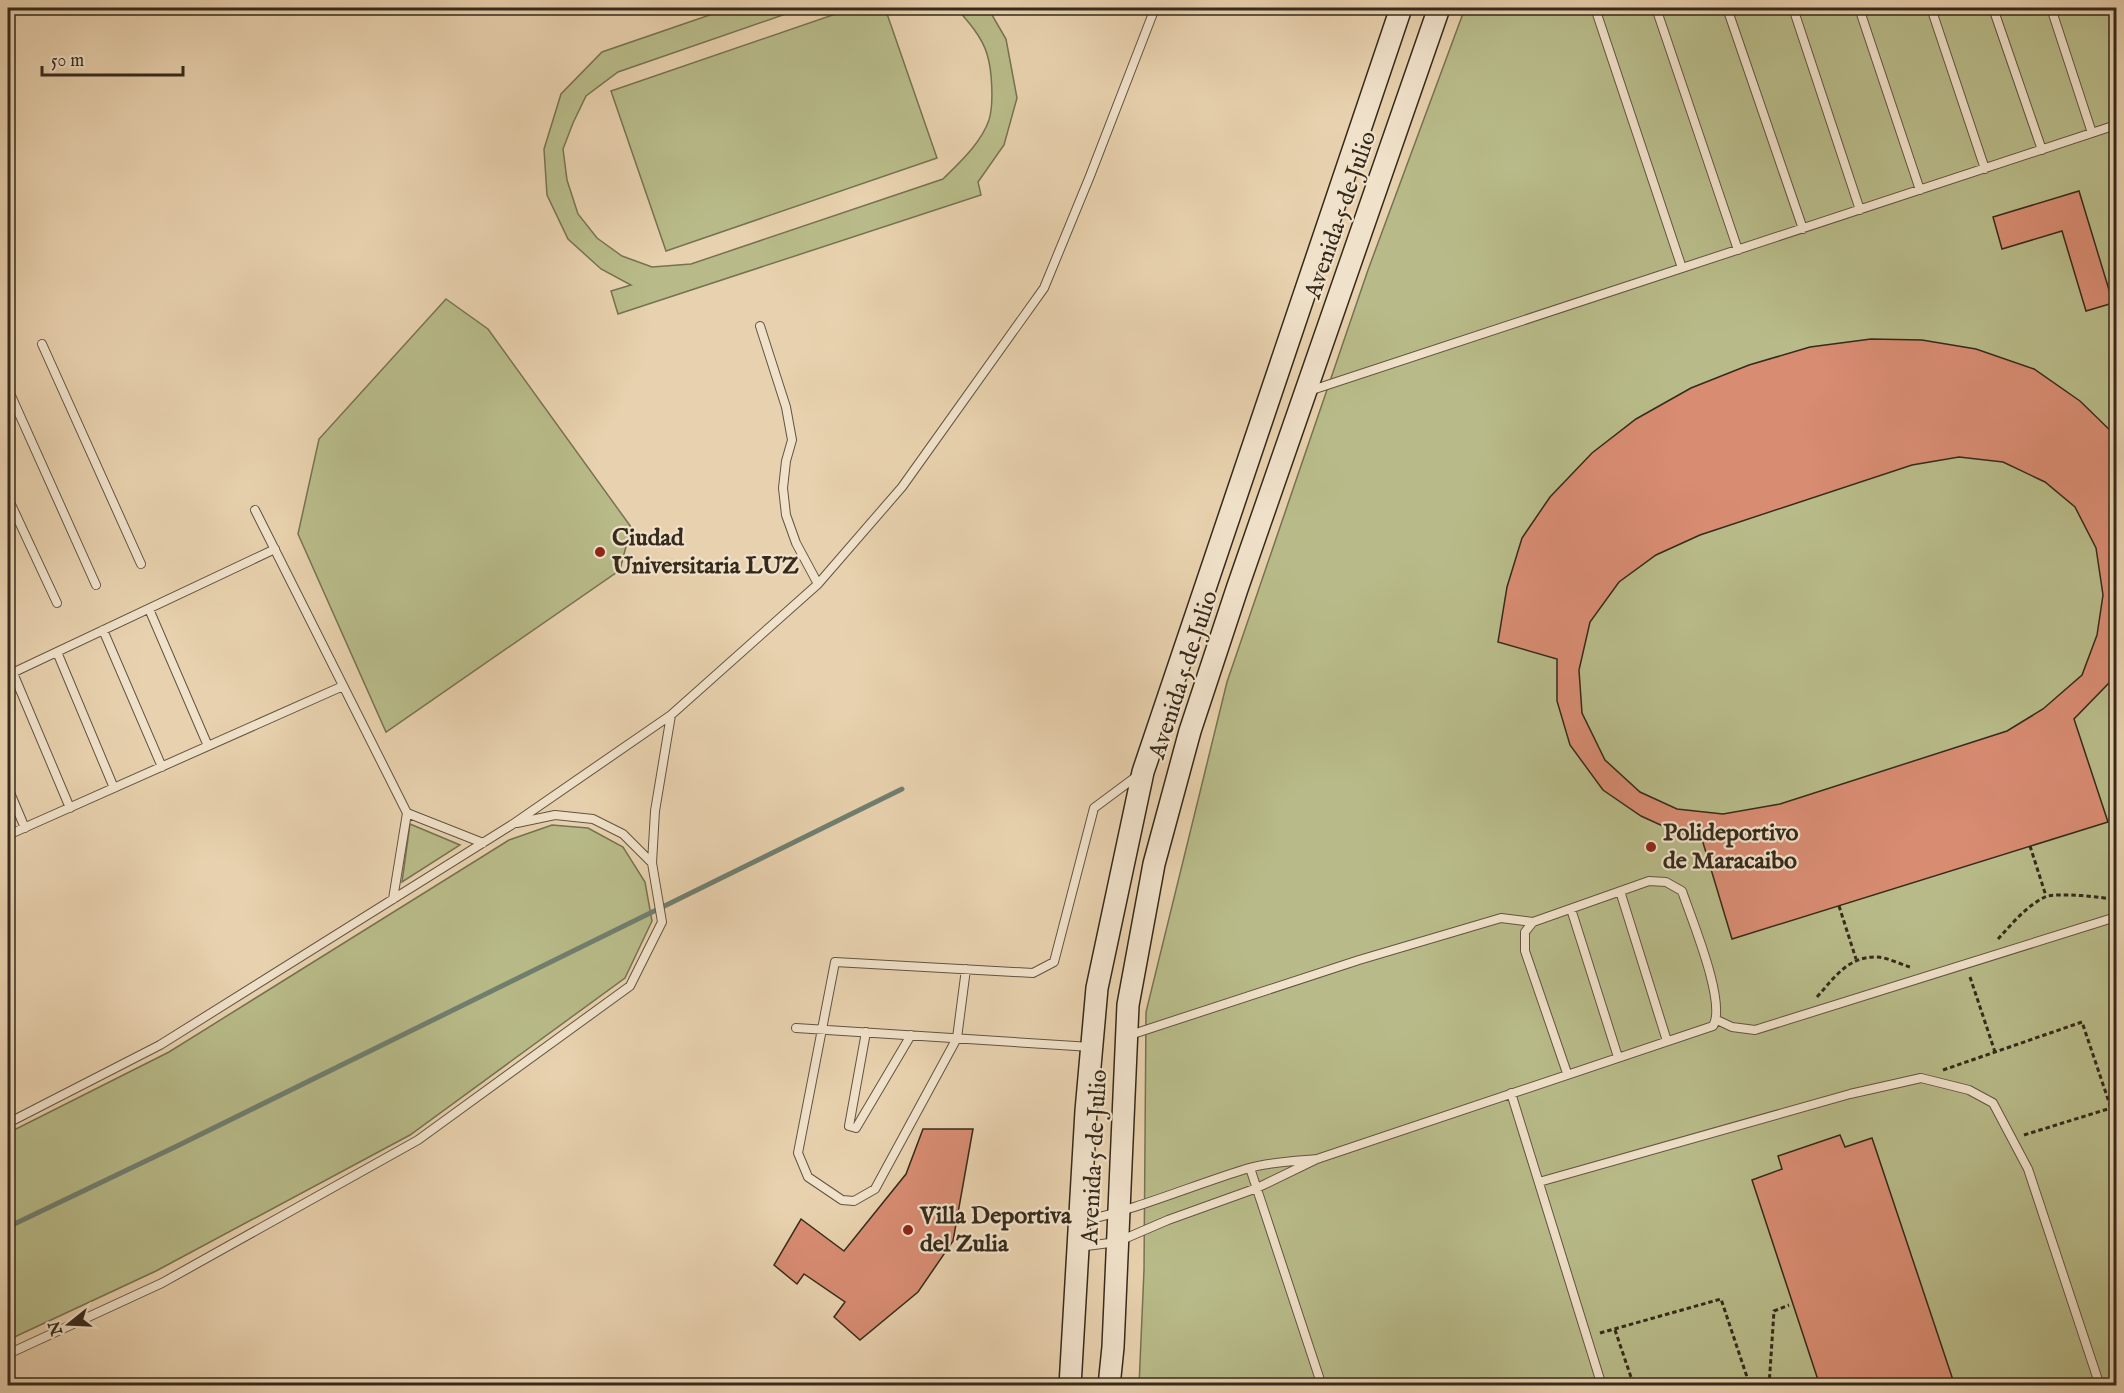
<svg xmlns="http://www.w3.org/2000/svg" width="2124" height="1393" font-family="'IM FELL English',serif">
<rect width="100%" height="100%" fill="#e8d1ae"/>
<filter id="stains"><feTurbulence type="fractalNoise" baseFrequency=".00333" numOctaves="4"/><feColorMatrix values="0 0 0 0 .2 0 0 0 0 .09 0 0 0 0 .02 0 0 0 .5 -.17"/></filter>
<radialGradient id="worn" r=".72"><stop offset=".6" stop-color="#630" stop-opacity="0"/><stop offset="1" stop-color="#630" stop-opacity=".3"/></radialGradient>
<path fill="#b8bb89" stroke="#767252" stroke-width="1.5" d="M730 8H803L618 72 586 96 573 123 563 149 567 180 578 214 597 238 622 256 652 267 691 264 943 179C960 162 981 143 989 120 994 103 992 70 987 54 982 37 968 21 956 8H988L1006 39 1017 98 1004 145 978 182 981 195 618 314 611 291 631 285 601 269 568 239 547 195 544 149 561 94 602 52Z
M853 8H885L937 158 666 251 611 91Z
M1465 8H2116V1385L1139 1386 1144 1270 1146 1012 1227 682 1368 270Z
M446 299 488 329 631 527 620 570 386 732 298 534 319 439Z
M410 824 460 845 402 882Z
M552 825 588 828 623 847 645 882 652 921 625 978 410 1135 156 1271 8 1340V1133L169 1052 509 840Z"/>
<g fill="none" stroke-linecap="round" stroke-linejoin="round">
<path stroke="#707f70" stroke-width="5" d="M8 1227 175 1147 902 789"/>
</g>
<path fill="#d88c72" stroke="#352a1b" stroke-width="1.5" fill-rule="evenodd" d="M2079 191 2113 303 2086 311 2062 231 2002 249 1993 217Z
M1871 339 1922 340 1976 349 2034 369 2080 401 2116 436V685L2110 682 2074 719 2108 822 1732 939 1701 836 1678 833 1641 816 1603 790 1570 745 1557 701V659L1498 642 1507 587 1522 538 1550 497 1592 453 1636 419 1691 388 1749 365 1810 347ZM1959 457 2003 462 2045 482 2075 507 2096 548 2103 595 2097 635 2082 675 2043 709 2007 731 1780 804 1723 814 1677 809 1640 792 1605 760 1582 713 1579 670 1590 622 1619 582 1656 555 1700 535 1912 465Z
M923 1129H973L953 1241 918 1292 860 1340 834 1317 845 1302 804 1274 797 1284 774 1265 801 1219 844 1251 906 1174Z
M1840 1135 1845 1147 1872 1138 1955 1386H1820L1752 1180 1782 1169 1778 1156Z"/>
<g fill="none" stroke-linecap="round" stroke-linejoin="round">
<defs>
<path id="lane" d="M1595 8 1682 268
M1656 8 1738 250
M1727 8 1803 229
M1793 8 1860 210
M1859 8 1920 190
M1931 8 1985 169
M1993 8 2042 150
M2051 8 2092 133
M760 326 786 407 792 440 786 461 783 488 786 515 796 543 818 584
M42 344 141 564
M8 389 96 585
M1309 391 2116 125
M8 498 57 603
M255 510 407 813 393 899
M149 609 208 746
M8 621 9 625
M103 630 162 767
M57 652 114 788
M13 673 70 808
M8 675 275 549
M8 788 25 828
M407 813 483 843
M517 823 555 815 593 819 623 834 652 863
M8 835 343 686
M1620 891 1667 1041
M1571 909 1618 1057
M966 969 957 1038 875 1189 854 1201 842 1200 808 1177 798 1153 835 962 1033 973 1054 962 1094 808 1137 776
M1717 1020 1732 1027 1755 1030 2116 917
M796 1028 1091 1047
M866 1032 849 1126 856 1128 911 1035
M1127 1036 1359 960 1501 918 1533 922
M1511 1093 1602 1386
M8 1123 160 1045 513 824 671 715
M1317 1159 1713 1026C1727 1003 1691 918 1682 891L1666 882 1649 881 1533 922 1525 932V951L1567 1073
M1250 1168 1322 1386
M1539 1182 1850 1094 1921 1078 1969 1090 1993 1103 2028 1169 2100 1386
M1079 1247 1117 1242 1168 1220 1257 1188 1317 1159C1294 1161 1271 1162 1249 1168 1193 1185 1139 1209 1082 1221
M8 1354 162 1283 418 1140 630 986 662 922 652 863 655 811 671 715 818 584 902 487 1044 288 1090 176 1155 8"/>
<path id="secondary" d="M1070 1386 1086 1111 1097 988 1143 772 1401 8
M1109 1386 1113 1347 1128 1005 1154 864 1190 731 1237 589 1439 8"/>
</defs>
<use href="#lane" stroke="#625440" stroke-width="10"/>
<use href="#secondary" stroke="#352a1b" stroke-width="24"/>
<path stroke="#352a1b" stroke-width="3" stroke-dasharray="4.5 3" stroke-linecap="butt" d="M2030 846 2046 896
M1839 906 1856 959
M1998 939C2012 924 2026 906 2045 897 2056 892 2103 897 2116 900
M1970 977 1995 1052
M1817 997C1835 977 1848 956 1878 957 1888 958 1900 964 1910 967
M1943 1070 2082 1022 2116 1123
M2024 1135 2111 1108
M1615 1330 1634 1386
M1600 1333 1721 1299 1750 1386
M1769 1386 1774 1311 1789 1305"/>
<use href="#lane" stroke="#f0e1ca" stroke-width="8"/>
<use href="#secondary" stroke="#f0e1ca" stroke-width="21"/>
</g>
<g fill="#8f2418" stroke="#f0e1ca" stroke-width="2">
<circle cx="600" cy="552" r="6"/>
<circle cx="1651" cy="847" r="6"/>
<circle cx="908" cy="1230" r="6"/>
</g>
<g text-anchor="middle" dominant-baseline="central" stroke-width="4.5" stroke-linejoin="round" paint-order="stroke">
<g font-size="24" fill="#352a1b" stroke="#f0e1ca">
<text transform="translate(1341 215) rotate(-71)">Avenida 5 de Julio</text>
<text transform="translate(1184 675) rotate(-72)">Avenida 5 de Julio</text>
<text transform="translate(1095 1157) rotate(-87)">Avenida 5 de Julio</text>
</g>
<g font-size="24" font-weight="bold" fill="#352a1b" stroke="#f0e1ca" text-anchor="start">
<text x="612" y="538">Ciudad<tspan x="612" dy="28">Universitaria LUZ</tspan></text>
<text x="1663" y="833">Polideportivo<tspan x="1663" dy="28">de Maracaibo</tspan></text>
<text x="920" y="1216">Villa Deportiva<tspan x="920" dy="28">del Zulia</tspan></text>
</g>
</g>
<rect width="2124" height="1393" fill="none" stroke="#e8d1ae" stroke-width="30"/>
<rect x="9" y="9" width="2106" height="1375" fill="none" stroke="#352a1b" stroke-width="3"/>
<rect x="15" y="15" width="2094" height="1363" fill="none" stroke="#352a1b" stroke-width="1.5"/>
<g transform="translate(69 1324) rotate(252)" stroke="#f0e1ca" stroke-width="4.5" paint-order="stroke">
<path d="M0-4.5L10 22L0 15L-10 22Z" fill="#352a1b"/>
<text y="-9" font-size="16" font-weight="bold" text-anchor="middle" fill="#352a1b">N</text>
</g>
<path d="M42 66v9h141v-9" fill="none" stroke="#352a1b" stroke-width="3"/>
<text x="51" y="66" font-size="18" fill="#352a1b" stroke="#f0e1ca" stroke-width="4.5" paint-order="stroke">50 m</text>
<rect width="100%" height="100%" filter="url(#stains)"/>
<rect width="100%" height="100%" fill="url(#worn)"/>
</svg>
